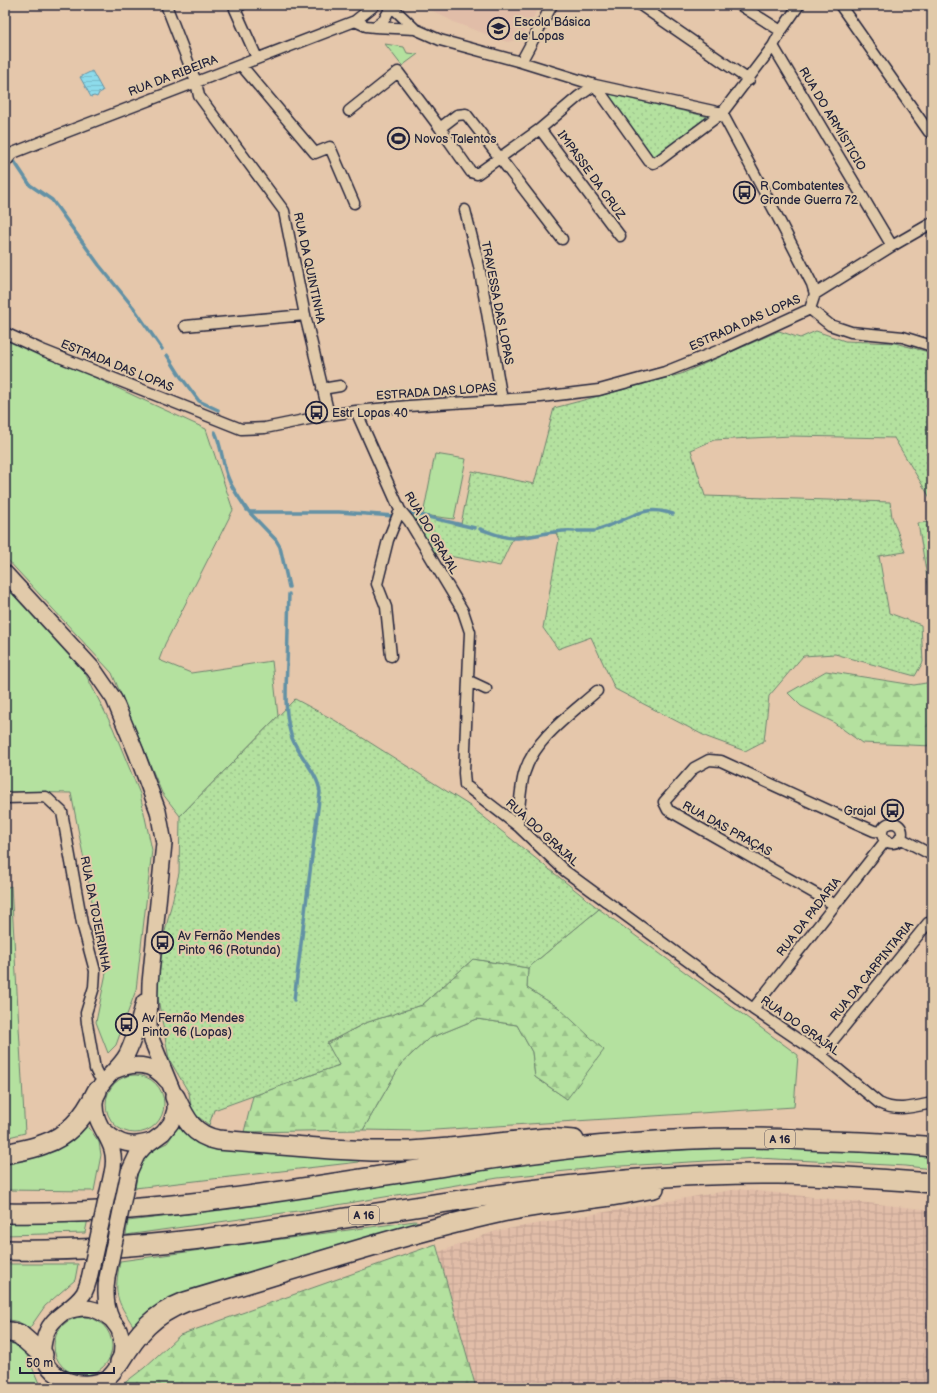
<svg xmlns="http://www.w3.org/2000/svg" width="937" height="1393" font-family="'Balsamiq Sans',sans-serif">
<defs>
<pattern id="industrial-grid" width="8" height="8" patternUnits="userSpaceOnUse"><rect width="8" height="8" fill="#e1bda8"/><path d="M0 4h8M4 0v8" fill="none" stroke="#c1a292"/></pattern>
<pattern id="forest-firs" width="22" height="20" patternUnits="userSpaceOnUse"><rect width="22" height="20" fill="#b4e19f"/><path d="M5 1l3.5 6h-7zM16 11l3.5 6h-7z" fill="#9ac18a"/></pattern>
<pattern id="garden-dots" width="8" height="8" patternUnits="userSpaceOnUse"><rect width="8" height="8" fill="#b4e19f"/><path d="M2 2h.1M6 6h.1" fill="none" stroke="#9ac18a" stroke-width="1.8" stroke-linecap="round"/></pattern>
<pattern id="water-rules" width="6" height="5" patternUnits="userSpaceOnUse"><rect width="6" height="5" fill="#8ddbeb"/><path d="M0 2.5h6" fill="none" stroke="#79bcca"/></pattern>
</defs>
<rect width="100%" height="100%" fill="#e5c7ab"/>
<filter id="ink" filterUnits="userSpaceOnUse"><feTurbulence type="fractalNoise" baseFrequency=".025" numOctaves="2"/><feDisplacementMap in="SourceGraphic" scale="8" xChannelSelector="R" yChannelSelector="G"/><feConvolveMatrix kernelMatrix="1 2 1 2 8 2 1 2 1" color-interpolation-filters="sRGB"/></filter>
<g filter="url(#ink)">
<path fill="#e1bda8" d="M421 5H540L524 34 517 40 507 42 456 23Z"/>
<path fill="url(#industrial-grid)" d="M738 1189 932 1210V1388H434L403 1265 496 1231Z"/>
<path fill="#b4e19f" stroke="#6b826d" d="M385 44 404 47 407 53 418 54 402 66Z
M5 336 206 429 233 510 165 644 159 660 191 673 272 661 278 716 180 816 162 793 112 673 5 557Z
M435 454 466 459 454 519 423 515Z
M5 586 85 673 113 728 140 794 152 850 136 990 116 1045 108 1053 96 1022 106 973 71 793 5 792Z
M11 886 25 1133 5 1138V888Z
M599 909 798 1055 794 1107 419 1131 363 1130 401 1064 428 1039 477 1019 517 1025 532 1052 535 1077 567 1099 559 1008 527 988 528 968Z
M106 1104a29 29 0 1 1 58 0a29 29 0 1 1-58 0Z
M85 1122 99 1142 101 1155 94 1191 5 1190V1159Z
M179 1126 198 1142 356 1156 359 1162 135 1188 138 1172 147 1152 167 1143Z
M759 1146 890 1152 932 1157V1169L906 1166 758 1158 605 1167 498 1178 319 1208 126 1235 128 1221 239 1208 318 1195 538 1161 620 1153Z
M88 1219 85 1233 5 1235V1221Z
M415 1221 423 1223 134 1327C115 1298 114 1295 120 1261Z
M5 1264H78L75 1280 45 1306 29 1329 19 1322 5 1319Z
M54 1346a29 29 0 1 1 58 0a29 29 0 1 1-58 0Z
M5 1342 17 1345 26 1353 41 1388H5Z"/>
<path fill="url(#forest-firs)" stroke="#6b826d" d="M826 671 914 685 932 682V746L862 743 833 722 801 706 788 693Z
M473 959 528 968 527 988 559 1008 604 1050 567 1099 535 1077 532 1052 517 1025 477 1019 428 1039 401 1064 363 1130 244 1132 253 1096 339 1065 327 1044 365 1023 422 1005Z
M436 1244 476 1388H118L144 1368 180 1335Z"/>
<path fill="url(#garden-dots)" stroke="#6b826d" d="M606 93 709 117 654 158Z
M779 331 800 338 816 331 845 341 895 343 932 353V501L894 438 791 436 714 440 691 450 705 496 890 502 892 517 905 552 879 556 889 613 921 625 923 662 915 676 835 654 803 656 769 696 764 741 745 751 707 737 615 689 591 637 558 649 543 628 559 540 556 533 514 536 500 566 429 552 409 514 461 524 472 471 534 484 554 408 681 374Z
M932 522V595L929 589 918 523Z
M295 699 336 721 470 806 599 909 528 968 473 959 422 1005 365 1023 327 1043 339 1065 214 1110 209 1125 192 1112 189 1093 169 1059 157 993 163 940 179 873 180 816Z"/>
<path fill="url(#water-rules)" stroke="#6291a5" d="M92 71 103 91 99 93 97 97 94 96 91 97 80 77Z"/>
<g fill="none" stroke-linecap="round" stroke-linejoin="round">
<path stroke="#6291a5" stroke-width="3.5" d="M5 144 8 149
M12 158 30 185 52 200 99 265 133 307 162 349
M167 355 181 377 199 401 218 410
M215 432C222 446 222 465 229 480 233 490 241 500 247 510L250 512H339L394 516
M407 512 475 528
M666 512 673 514
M250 513 276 540 280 547 289 587
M480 529C490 532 502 538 513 538 533 538 553 529 574 531
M597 530C604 527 611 525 618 522 634 515 647 507 665 512
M577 531H594
M289 594C288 617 288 641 287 664 286 688 284 715 292 738 299 756 318 773 320 792L294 1000"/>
<defs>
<path id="minor" d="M166 5 196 82 199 96 284 211 305 315 329 415
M241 5 235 9 257 58
M390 5 415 29 440 40 521 62 595 85 722 113
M740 5 781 31
M840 5 929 132
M643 7 749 80
M355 21 366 26 375 27 384 20 391 7
M375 27 415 29
M773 46 892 246
M521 62 552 5
M241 65 315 153 330 147 354 203
M349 111 398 72 440 128 471 172 477 174 540 129 579 96 595 85 649 161 653 163 658 161 722 113 773 46 781 31 799 5
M722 113 775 212 812 284 815 294
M440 128 457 115 466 114 562 239
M540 129 620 236
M5 163 13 153 56 136 355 21 375 5
M465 210 479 266 502 400
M815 294 892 246 932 223
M810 309 830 325 851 332 903 337 932 346
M185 326 305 315
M5 333 42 350 241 429 265 428 329 415 356 411 409 406 541 397 599 390 665 372 725 348 810 309 815 294
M322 389 340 386
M356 411 400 510 409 521 463 611 470 632 464 773 465 785 518 826 565 871 753 1009 821 1055 879 1103C897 1112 913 1107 932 1103
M391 656 386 607 377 584 388 540 400 510
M469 681 486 689
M5 798 46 797 62 812 82 923 95 971 94 987 86 1013 87 1023 95 1069 98 1075 103 1080
M882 833a10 10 0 1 1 20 0a10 10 0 1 1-20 0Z
M518 826C519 808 520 790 524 774 534 739 571 714 597 691
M900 838 932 855
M835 905 668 810 664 802 694 768 709 760 721 761 856 823 874 831 882 832
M753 1009 886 840
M821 1055 928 923"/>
<path id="secondary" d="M5 573 94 670 114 699 136 752 158 811 164 843 150 983 149 1027 152 1041 175 1097V1110L171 1123 163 1133 144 1147 137 1155 129 1172
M114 1071C134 1062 152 1062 167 1081
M105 1131C120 1145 132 1147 151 1141
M112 1173C120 1140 94 1130 95 1104 96 1080 117 1073 127 1054 135 1038 139 1020 144 1002
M89 1279C88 1283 86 1289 84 1293 71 1313 49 1314 44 1341 35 1377 83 1393 109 1377 114 1372 119 1366 120 1360 123 1349 123 1340 119 1330 117 1326 114 1323 112 1320 105 1306 105 1292 107 1278
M65 1312C85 1305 96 1307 112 1320"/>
<path id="motorway" d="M175 1097C185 1118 192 1135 218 1140L331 1149 372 1151H411L449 1148 546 1138 574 1140
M5 1154C18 1151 32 1149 44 1144 69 1136 86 1114 97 1091
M5 1213C167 1216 325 1183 484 1160 572 1147 661 1137 750 1138 776 1138 803 1140 829 1141 864 1142 898 1143 932 1147
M5 1250C185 1254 362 1211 539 1189 619 1179 698 1173 778 1174 829 1175 881 1179 932 1183
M5 1331 19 1334 43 1355
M120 1362C138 1333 152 1315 185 1302 290 1271 395 1236 502 1212 538 1205 574 1201 610 1196 625 1194 639 1191 654 1188"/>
</defs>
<use href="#minor" stroke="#22223b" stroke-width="13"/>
<use href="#secondary" stroke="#22223b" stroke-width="18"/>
<use href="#motorway" stroke="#22223b" stroke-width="22"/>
<use href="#minor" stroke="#e1caaa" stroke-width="10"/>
<use href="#secondary" stroke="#e1caaa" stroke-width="15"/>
<use href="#motorway" stroke="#e1caaa" stroke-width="19"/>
<defs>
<path id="secondary-bridge" d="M107 1278 129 1172
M89 1279 112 1173"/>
</defs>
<use href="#secondary-bridge" stroke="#22223b" stroke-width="18" stroke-linecap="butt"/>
<use href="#secondary-bridge" stroke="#e1caaa" stroke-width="15"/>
</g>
</g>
<defs>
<symbol id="school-ring" viewBox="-11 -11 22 22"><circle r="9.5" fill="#e1caaa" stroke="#22223b" stroke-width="1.5"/><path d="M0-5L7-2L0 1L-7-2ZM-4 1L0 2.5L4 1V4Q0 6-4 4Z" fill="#22223b"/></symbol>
<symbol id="stadium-ring" viewBox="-11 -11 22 22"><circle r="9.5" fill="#e1caaa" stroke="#22223b" stroke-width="1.5"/><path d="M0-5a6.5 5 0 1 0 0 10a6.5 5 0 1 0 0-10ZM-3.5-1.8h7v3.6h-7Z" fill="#22223b"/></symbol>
<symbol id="bus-ring" viewBox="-11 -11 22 22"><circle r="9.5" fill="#e1caaa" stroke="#22223b" stroke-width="1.5"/><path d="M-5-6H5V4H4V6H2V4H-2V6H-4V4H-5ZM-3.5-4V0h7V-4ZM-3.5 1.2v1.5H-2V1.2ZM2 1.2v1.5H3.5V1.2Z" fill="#22223b"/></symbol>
</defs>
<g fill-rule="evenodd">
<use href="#school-ring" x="486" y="16" width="25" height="25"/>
<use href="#stadium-ring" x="386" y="126" width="25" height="25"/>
<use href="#bus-ring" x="732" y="180" width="25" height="25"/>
<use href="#bus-ring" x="304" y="400" width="25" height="25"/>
<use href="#bus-ring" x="880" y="798" width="25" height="25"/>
<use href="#bus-ring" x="150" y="930" width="25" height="25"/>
<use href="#bus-ring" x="114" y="1012" width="25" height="25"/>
</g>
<g text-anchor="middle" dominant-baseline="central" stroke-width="4" stroke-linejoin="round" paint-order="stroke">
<g fill="#e1caaa" stroke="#5b545c" stroke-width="1">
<rect x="765" y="1130" width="30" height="18" rx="3"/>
<rect x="349" y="1206" width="30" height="18" rx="3"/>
</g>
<g font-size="11" font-weight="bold" fill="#22223b">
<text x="780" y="1139">A 16</text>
<text x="364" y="1215">A 16</text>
</g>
<g font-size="12" fill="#22223b" stroke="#e1caaa" text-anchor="start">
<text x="514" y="22">Escola Básica<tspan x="514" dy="14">de Lopas</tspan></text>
<text x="414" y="139">Novos Talentos</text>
<text x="760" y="186">R Combatentes<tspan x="760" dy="14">Grande Guerra 72</tspan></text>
<text x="332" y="413">Estr Lopas 40</text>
<text x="876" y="811" text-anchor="end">Grajal</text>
<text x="178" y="936">Av Fernão Mendes<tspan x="178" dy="14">Pinto 96 (Rotunda)</tspan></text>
<text x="142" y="1018">Av Fernão Mendes<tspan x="142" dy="14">Pinto 96 (Lopas)</tspan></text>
</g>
<g font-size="12" fill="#22223b" stroke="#e1caaa">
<text transform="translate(173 76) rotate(-21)">RUA DA RIBEIRA</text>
<text transform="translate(832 119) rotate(59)">RUA DO ARMÍSTICIO</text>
<text transform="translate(591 175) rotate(54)">IMPASSE DA CRUZ</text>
<text transform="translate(309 268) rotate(78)">RUA DA QUINTINHA</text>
<text transform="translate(497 303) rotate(79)">TRAVESSA DAS LOPAS</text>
<text transform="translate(745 323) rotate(-24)">ESTRADA DAS LOPAS</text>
<text transform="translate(117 366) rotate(22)">ESTRADA DAS LOPAS</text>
<text transform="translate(436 392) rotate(-4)">ESTRADA DAS LOPAS</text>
<text transform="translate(431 533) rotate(59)">RUA DO GRAJAL</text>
<text transform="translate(727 829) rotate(29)">RUA DAS PRAÇAS</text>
<text transform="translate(542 833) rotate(42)">RUA DO GRAJAL</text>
<text transform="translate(95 914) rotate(79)">RUA DA TOJEIRINHA</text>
<text transform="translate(809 917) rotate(-52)">RUA DA PADARIA</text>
<text transform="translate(872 971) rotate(-51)">RUA DA CARPINTARIA</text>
<text transform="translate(800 1026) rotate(35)">RUA DO GRAJAL</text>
</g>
</g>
<rect width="937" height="1393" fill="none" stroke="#e1caaa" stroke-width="20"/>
<rect x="10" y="10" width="917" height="1373" fill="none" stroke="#22223b" stroke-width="1.5" filter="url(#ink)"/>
<path d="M20 1367v6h94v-6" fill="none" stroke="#22223b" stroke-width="2"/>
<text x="26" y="1367" font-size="12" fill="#22223b" stroke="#e1caaa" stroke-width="3" paint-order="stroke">50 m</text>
</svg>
